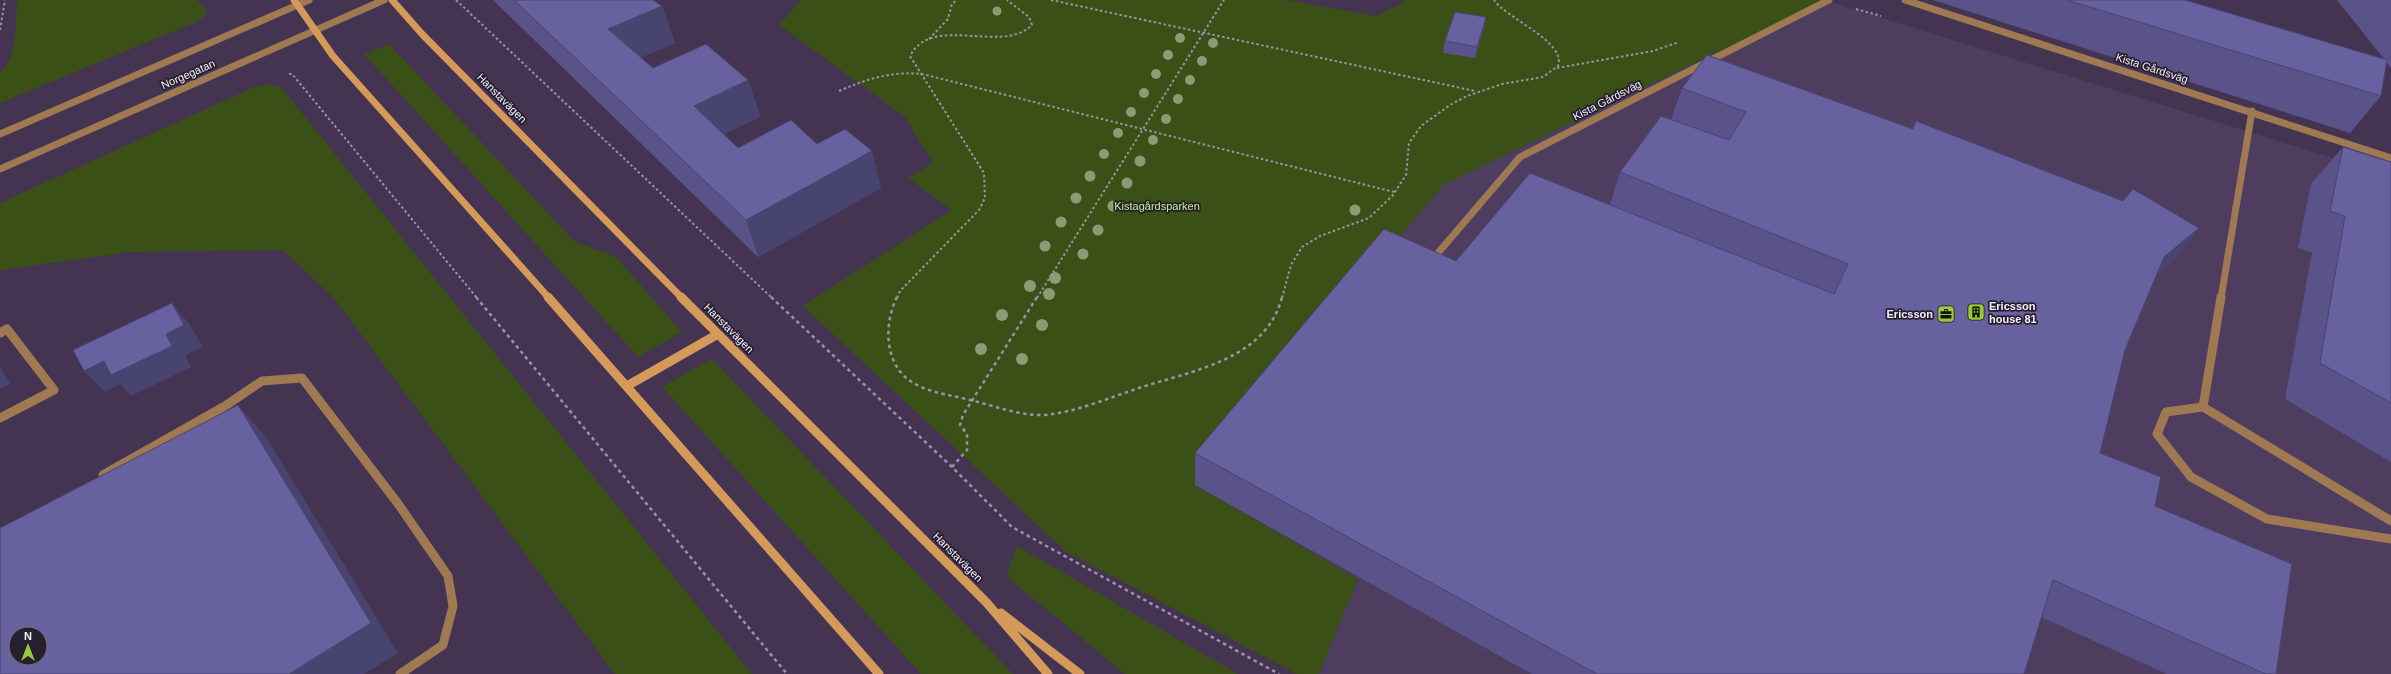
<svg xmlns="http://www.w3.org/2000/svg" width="2391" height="674" font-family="Arial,sans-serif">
<rect width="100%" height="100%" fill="#443452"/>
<path fill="#4f3d60" d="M1824 0 2391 176V674H1319L1358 579 1195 485 1443 185Z"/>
<path fill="#3b5017" d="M17 0H197L207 10 203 17 194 23 0 103V73C18 57 15 22 17 0Z
M801 0H1286L1376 16 1401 4 1404 0H1824L1443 185 1195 485 1358 579 1319 674H1297L1065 551 803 306 951 210 908 178 933 163 905 117 779 25Z
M389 44 574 241 616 257 682 332 638 357 364 54Z
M269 84 281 87 752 674H615L334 298 283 250 131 252 0 270V203L252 88Z
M712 359 1013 674H921L662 387Z
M1017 546 1238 674H1125L1006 576Z"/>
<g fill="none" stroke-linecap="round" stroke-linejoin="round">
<path stroke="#9d91a8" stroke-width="2" stroke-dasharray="2.5 2.5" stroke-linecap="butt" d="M456 0 772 298
M1051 0 1475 91
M1856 9 1881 16
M0 30 5 0
M929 39 948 19 952 4 957 0
M1557 68 1653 51 1679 42
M289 74H292L477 298
M839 91C867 79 891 71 922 74L1394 192
M897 298 900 291 979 210 985 198 984 173 910 56C932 13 1002 55 1032 25L1029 17 1007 0
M1037 298 1224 0
M1282 298 1291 265 1302 247 1320 236 1369 218 1393 195 1406 175 1409 143 1421 126 1450 105 1467 96 1502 84 1543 77 1558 66C1567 42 1507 19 1494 0"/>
<path stroke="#9d91a8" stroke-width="2.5" stroke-dasharray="3.5 3.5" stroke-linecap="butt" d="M476 297 787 674
M771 297 952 467 1012 527 1279 674
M897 297C890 311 887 328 889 344 896 391 936 391 974 401 998 407 1021 416 1045 415 1076 412 1106 399 1136 389 1189 371 1266 361 1282 297
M952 467 967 450V434L960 425 963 415 1037 297"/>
<path stroke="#9e7952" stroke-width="7" d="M1432 260 1520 157 1829 0
M2221 298 2252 111"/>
<path stroke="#9e7952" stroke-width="9" d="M2221 297 2203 407 2391 521
M0 333 7 329 54 390 0 418
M2203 407 2166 412 2157 434 2191 477 2267 519 2391 539
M103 475 225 406 262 381 302 378 399 505 448 576 453 606 443 645 400 674"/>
<path stroke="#9e7952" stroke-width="7" d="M1905 0 2391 158
M0 134 309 0
M0 169 384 0"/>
<path stroke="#d59a5a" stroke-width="7" d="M294 0 333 56 549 298
M392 0 422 34 682 298"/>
<path stroke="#d59a5a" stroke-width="9" d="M548 297 879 674
M681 297 986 602 1048 674
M627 386 718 334
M1001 613 1080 674"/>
</g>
<g fill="#8c9b75">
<circle cx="997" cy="11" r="4.5"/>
<circle cx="1180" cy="38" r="5"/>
<circle cx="1213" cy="43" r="5"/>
<circle cx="1168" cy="55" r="5"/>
<circle cx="1202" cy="61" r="5"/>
<circle cx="1156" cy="74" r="5"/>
<circle cx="1190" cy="80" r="5"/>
<circle cx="1144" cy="93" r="5"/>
<circle cx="1178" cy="99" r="5"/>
<circle cx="1131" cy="112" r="5"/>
<circle cx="1166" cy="119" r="5"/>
<circle cx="1118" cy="133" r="5"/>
<circle cx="1153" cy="140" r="5"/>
<circle cx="1104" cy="154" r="5"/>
<circle cx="1140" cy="161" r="5.5"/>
<circle cx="1090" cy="176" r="5.5"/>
<circle cx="1127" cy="183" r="5.5"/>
<circle cx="1076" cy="198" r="5.5"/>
<circle cx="1113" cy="206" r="5.5"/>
<circle cx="1355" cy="210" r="5.5"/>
<circle cx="1061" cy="222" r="5.5"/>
<circle cx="1098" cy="230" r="5.5"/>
<circle cx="1045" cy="246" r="5.5"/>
<circle cx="1083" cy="254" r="5.5"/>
<circle cx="1055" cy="278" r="6"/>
<circle cx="1030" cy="286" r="6"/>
<circle cx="1049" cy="294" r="6"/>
<circle cx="1002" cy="315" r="6"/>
<circle cx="1042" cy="325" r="6"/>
<circle cx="981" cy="349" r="6"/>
<circle cx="1022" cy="359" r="6"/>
</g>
<path fill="#59538a" d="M493 0H653L662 6 675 43 641 57 653 68 748 80 760 117 724 134 738 148 817 144 881 188 758 257Z
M1933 0H2185L2384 59 2337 0H2391V68L2386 62 2381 96 2350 133Z
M1486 17 1484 29 1475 58 1443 53 1445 41Z
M1682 88 1912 128 1916 121 2123 201 2199 228 2173 261 2156 275 2125 350 2100 453 2155 506 2276 674H2167L2041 617 2024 674H1532L1195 485V453L1456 261 1610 205 1620 172 1671 120Z
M2343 147 2391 162V462L2285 399 2312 253 2298 248 2311 184Z"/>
<path fill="#484470" d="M662 6 675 43 622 65 608 29Z
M1486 17 1484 29 1475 58 1477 47Z
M748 80 760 117 707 142 694 106Z
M872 151 881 188 758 257 746 220Z
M2199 228 2173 261 2138 289 2164 257Z
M172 303 190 325 203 347 185 355 191 367 131 396 120 384 105 392 84 371 104 361Z
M0 367 11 384 0 389Z
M238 405 266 437 398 653 364 674H289Z"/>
<path fill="#6761a0" stroke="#484470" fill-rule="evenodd" d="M514 0H653L662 6 608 29 653 68 706 44 748 80 694 106 738 148 791 120 817 144 845 129 872 151 746 220Z
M2067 0H2185L2387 60 2381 96Z
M1455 12 1486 17 1477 47 1445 41Z
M1707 55 1913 129 1916 121 2123 201 2133 189 2199 228 2164 257 2125 350 2100 453 2161 477 2155 506 2292 564 2276 674H2266L2053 580 2024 674H1597L1195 453 1384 229 1456 261 1530 173 1834 294 1848 264 1620 172 1661 116 1729 140 1746 112 1682 88Z
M2343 147 2391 162V403L2320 363 2345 216 2330 211Z
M172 303 184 325 166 334 172 346 111 375 104 361 84 371 73 350Z
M238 405 371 623 289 674H0V528ZM16 634H40V658H16Z"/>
<defs>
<symbol id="building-square" viewBox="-11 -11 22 22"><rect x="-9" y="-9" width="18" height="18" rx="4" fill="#97cc38" stroke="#261f2d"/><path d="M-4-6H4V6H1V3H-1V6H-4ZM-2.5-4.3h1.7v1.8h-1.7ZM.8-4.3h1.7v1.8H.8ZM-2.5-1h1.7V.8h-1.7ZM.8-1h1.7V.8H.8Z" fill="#111"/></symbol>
<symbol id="office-square" viewBox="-11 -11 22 22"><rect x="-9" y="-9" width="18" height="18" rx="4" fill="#97cc38" stroke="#261f2d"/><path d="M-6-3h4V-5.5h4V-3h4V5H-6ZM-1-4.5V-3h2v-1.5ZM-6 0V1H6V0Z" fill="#111"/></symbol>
</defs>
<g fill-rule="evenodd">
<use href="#building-square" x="1966" y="302" width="20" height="20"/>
<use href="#office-square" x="1936" y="304" width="20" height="20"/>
</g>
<g text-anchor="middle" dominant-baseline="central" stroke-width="3.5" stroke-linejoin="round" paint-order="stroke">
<g font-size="11" fill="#f7efff" stroke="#261f2d">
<text transform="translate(2152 68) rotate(18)">Kista Gårdsväg</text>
<text transform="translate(188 74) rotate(-24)">Norgegatan</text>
<text transform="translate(502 98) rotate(45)">Hanstavägen</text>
<text transform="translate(1607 100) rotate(-27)">Kista Gårdsväg</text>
<text transform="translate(729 328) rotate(45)">Hanstavägen</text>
<text transform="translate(958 557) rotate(45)">Hanstavägen</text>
</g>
<g font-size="11" fill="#c7ef91" stroke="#261f2d">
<text x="1157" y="206">Kistagårdsparken</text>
</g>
<g font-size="11" font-weight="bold" fill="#f7efff" stroke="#261f2d" text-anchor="start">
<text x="1989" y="306">Ericsson<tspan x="1989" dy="13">house 81</tspan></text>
<text x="1933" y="314" text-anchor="end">Ericsson</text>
</g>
</g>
<g transform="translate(28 646)"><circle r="19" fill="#261f2d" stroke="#7a7281"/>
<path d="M0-3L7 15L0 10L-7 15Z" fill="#97cc38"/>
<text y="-6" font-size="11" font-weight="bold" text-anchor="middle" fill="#f7efff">N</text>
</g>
</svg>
